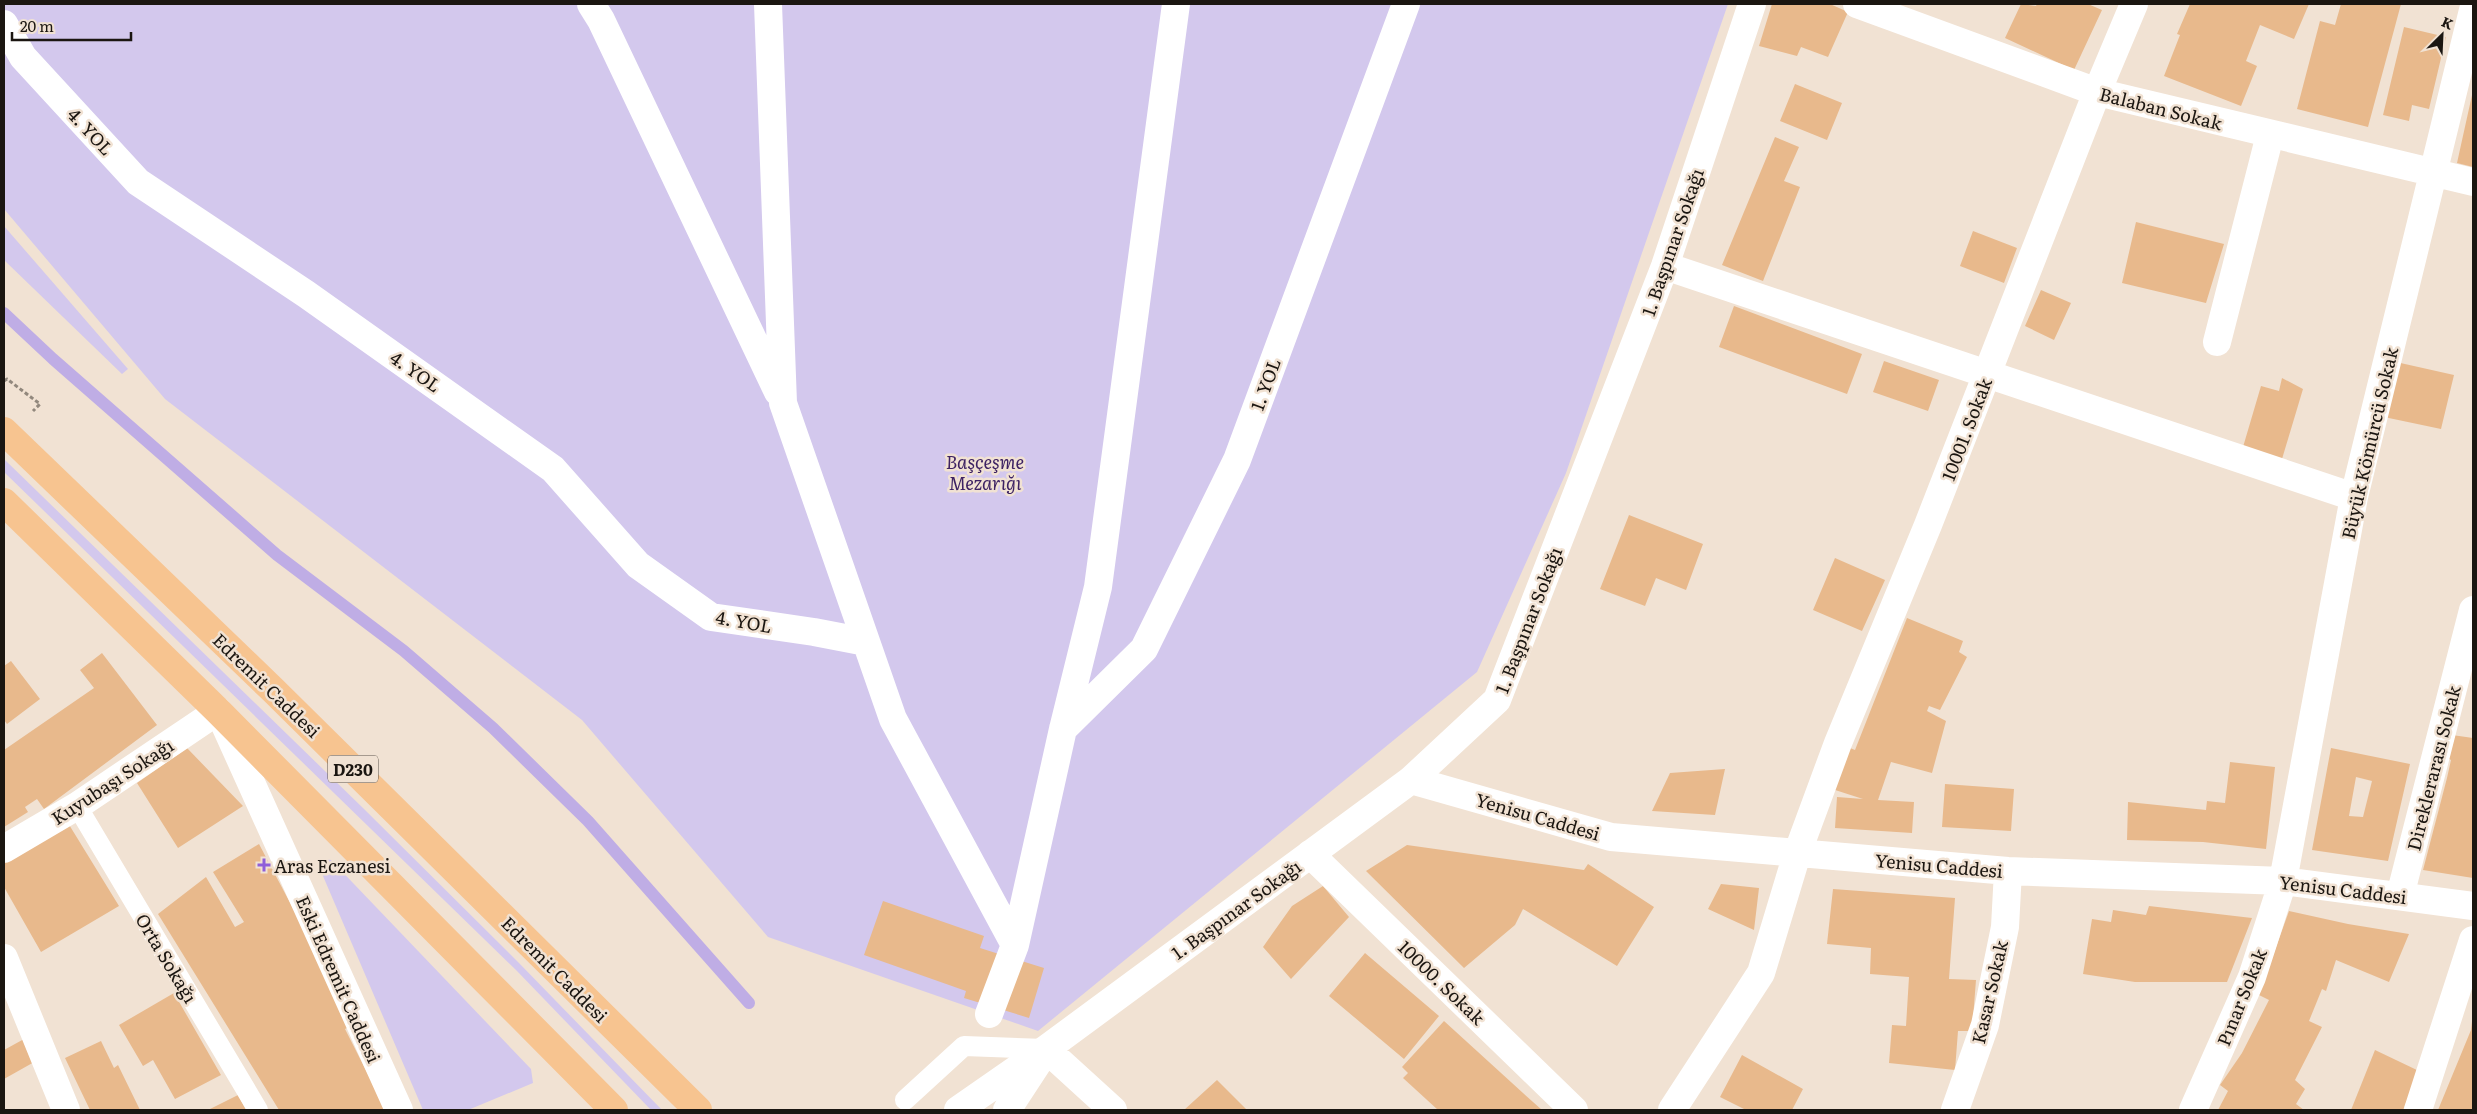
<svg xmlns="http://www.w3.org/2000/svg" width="2477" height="1114" font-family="Literata,serif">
<rect width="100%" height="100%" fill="#f1e2d3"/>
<path fill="#d3c8ed" d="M4 4H1728L1566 473 1477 672 1038 1031 768 937 582 720 165 399 4 209Z
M4 226 128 369 122 374 4 260Z
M5 460 363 808 519 963 662 1110H651L517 971 4 472Z
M324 859 331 860 531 1069 533 1083 468 1110H423L320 869Z"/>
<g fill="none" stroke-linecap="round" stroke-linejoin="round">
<path stroke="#bfade5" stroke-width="12" d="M4 313 53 359 277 555 404 651 493 728 588 821 749 1003"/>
</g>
<path fill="#e8b98c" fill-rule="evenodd" d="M1772 4H1830L1848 12 1828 57 1801 47 1797 56 1759 46Z
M2021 4 2036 6 2037 4H2088L2102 10 2074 70 2005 38Z
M2190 4H2309L2294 39 2260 25 2246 61 2257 66 2241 106 2164 76 2180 35 2177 34Z
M2341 4H2401L2368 127 2297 109 2320 21 2335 25Z
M2404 27 2446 37 2429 109 2412 105 2409 121 2383 115Z
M1795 84 1842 103 1827 140 1780 121Z
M2472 95H2473V167L2457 163Z
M1775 137 1799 147 1784 181 1800 187 1763 281 1722 265Z
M2136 222 2224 244 2206 303 2122 283Z
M1973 231 2017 248 2004 283 1960 266Z
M2041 290 2071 303 2054 340 2025 326Z
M1734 306 1862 354 1847 394 1719 347Z
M1884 361 1939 380 1928 411 1873 392Z
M2396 362 2454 375 2441 429 2384 417Z
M2282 378 2303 389 2282 459 2243 447 2261 386 2279 391Z
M1629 515 1703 544 1686 590 1656 578 1645 606 1600 589Z
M1835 558 1885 580 1862 631 1813 610Z
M1907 618 1963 641 1959 652 1967 657 1940 710 1929 706 1927 711 1946 721 1932 773 1891 762 1878 800 1914 802 1912 833 1835 828 1837 797 1863 799 1832 789 1850 748 1855 750Z
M102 653 157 725 44 809 37 799 25 807 28 812 4 827V750L94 688 80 670Z
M11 661 40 699 7 724 4 720V666Z
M2452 735 2473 738V878L2423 870 2447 778 2451 760 2444 756Z
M187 748 243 806 178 848 137 783Z
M2331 748 2410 764 2388 861 2312 850ZM2356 777 2372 781 2363 817 2349 816Z
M2230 762 2275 767 2266 849 2203 842 2127 840 2128 802 2206 810 2207 801 2225 803Z
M1725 769 1715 815 1652 811 1670 773Z
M1945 784 2014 789 2011 831 1942 827Z
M68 823 119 906 41 952 4 887V861Z
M259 844 354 1024 345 1029 386 1110H279L158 914 206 877 235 927 244 922 213 872Z
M1407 845 1584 870 1588 864 1654 907 1617 966 1523 909 1515 925 1464 968 1366 871Z
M1721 884 1759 888 1754 930 1708 909Z
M1323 886 1349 917 1291 979 1263 947 1292 906Z
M1833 889 1955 898 1949 979 1976 980 1972 1031H1958L1955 1070 1889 1063 1892 1025 1906 1026 1909 977 1870 974 1871 948 1827 944Z
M883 901 984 936 980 948 1044 968 1029 1018 964 998 966 991 864 955Z
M2149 906 2252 918 2227 982H2135L2083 974 2092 919 2111 922 2113 910 2146 915Z
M2289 911 2348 924 2409 934 2389 982 2336 960 2326 991 2322 989 2309 1021 2322 1027 2295 1080 2305 1089 2296 1104 2304 1110H2218L2228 1091 2220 1085 2242 1053 2269 1000 2259 995Z
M1365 953 1439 1016 1404 1059 1329 996Z
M174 993 221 1075 175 1099 153 1060 143 1066 119 1025Z
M1444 1021 1523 1093 1542 1110H1438L1403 1078 1408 1073 1402 1067Z
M2472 1021 2473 1110H2438L2471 1030Z
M24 1039 36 1061 4 1079V1050Z
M101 1041 114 1068 118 1065 140 1110H90L65 1058Z
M2375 1050 2419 1071 2403 1110H2351Z
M1742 1055 1803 1089 1792 1110H1746L1720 1097Z
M1217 1080 1247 1110H1184Z
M238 1095 246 1110H208Z"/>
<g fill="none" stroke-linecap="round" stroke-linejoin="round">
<path stroke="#92887d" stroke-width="3" stroke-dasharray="4 2.5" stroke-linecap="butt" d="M4 381 7 379 40 404 33 411"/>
<path stroke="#fff" stroke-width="20" d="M77 806 258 1110
M905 1100 964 1046 1046 1049"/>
<path stroke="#fff" stroke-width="28" d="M591 4 601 20 778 392
M768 4 783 403 893 719 1015 945 989 1014
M4 24 23 57 138 182 306 294 553 469 638 565 711 617 814 632 866 642
M1063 729 1144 649 1237 460 1406 4
M1015 945 1063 729 1098 587 1176 4"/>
<path stroke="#fff" stroke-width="28" d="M1857 4 2097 92 2473 182
M1665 266 2354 497
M2217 342 2270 135
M1411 780 1611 837 2008 871 2283 881 2473 906
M4 849 77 806 218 711
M1310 854 1574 1110
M2400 896 2473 610
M4 958 66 1110
M1046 1049 1113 1110
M958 1110 1046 1049 1411 780 1497 700 1665 266 1752 4
M1007 1110 1039 1061
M1672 1110 1761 973 1797 854 1838 743 1928 525 2097 92 2134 4
M1955 1110 1985 1025 2005 927 2008 871
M2193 1110 2252 977 2283 881 2354 497 2473 10
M2418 1110 2473 940"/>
<path stroke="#fff" stroke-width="28" d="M220 714 399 1110"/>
<path stroke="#f7c490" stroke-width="28" d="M4 431 273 690 698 1110
M4 502 218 711 614 1110"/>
</g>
<path fill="#8f5fd9" stroke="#f1e2d3" stroke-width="2" d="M261.5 857.5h5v5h5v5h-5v5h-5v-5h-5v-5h5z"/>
<g text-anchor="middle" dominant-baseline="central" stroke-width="5" stroke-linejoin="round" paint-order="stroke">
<rect fill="#f1e2d3" stroke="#5b534b" stroke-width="1" x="328" y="755.5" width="50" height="27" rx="4"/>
<g font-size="16" font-weight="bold" fill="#1b1611">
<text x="353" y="769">D230</text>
</g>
<g font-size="18" fill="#1b1611" stroke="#f1e2d3">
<text transform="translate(2161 108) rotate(14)">Balaban Sokak</text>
<text transform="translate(91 131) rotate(47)">4. YOL</text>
<text transform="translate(1672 242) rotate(-71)">1. Başpınar Sokağı</text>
<text transform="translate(416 371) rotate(35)">4. YOL</text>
<text transform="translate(1265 384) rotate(-70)">1. YOL</text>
<text transform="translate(1966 429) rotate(-69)">10001. Sokak</text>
<text transform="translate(2369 443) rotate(-77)">Büyük Kömürcü Sokak</text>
<text transform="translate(1528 620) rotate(-69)">1. Başpınar Sokağı</text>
<text transform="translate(744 621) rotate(10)">4. YOL</text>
<text transform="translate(267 685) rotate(44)">Edremit Caddesi</text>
<text transform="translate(2433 768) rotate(-76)">Direklerarası Sokak</text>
<text transform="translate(112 781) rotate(-33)">Kuyubaşı Sokağı</text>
<text transform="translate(1538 816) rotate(16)">Yenisu Caddesi</text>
<text transform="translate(1939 865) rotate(5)">Yenisu Caddesi</text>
<text transform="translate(2343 889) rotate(7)">Yenisu Caddesi</text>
<text transform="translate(1236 909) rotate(-36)">1. Başpınar Sokağı</text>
<text transform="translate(167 958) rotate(59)">Orta Sokağı</text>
<text transform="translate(555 969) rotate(45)">Edremit Caddesi</text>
<text transform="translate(339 979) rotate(66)">Eski Edremit Caddesi</text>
<text transform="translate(1442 982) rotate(44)">10000. Sokak</text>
<text transform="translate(1989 992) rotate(-77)">Kasar Sokak</text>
<text transform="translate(2241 997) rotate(-68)">Pınar Sokak</text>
</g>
<g font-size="18" font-style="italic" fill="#3d2263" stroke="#f1e2d3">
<text x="985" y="461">Başçeşme<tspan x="985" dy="21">Mezarığı</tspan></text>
</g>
<g font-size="18" fill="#1b1611" stroke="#f1e2d3" text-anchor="start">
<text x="274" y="865">Aras Eczanesi</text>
</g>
</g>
<rect width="2477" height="1114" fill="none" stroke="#1b1611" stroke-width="10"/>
<g transform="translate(2442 35) rotate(24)" stroke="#f1e2d3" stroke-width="4" paint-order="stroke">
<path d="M0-4L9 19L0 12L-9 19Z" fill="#1b1611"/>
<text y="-8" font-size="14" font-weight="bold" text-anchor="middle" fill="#1b1611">K</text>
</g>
<path d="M12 32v8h119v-8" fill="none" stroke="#1b1611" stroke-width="2.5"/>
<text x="20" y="32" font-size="15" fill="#1b1611" stroke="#f1e2d3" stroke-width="4" paint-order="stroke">20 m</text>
</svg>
